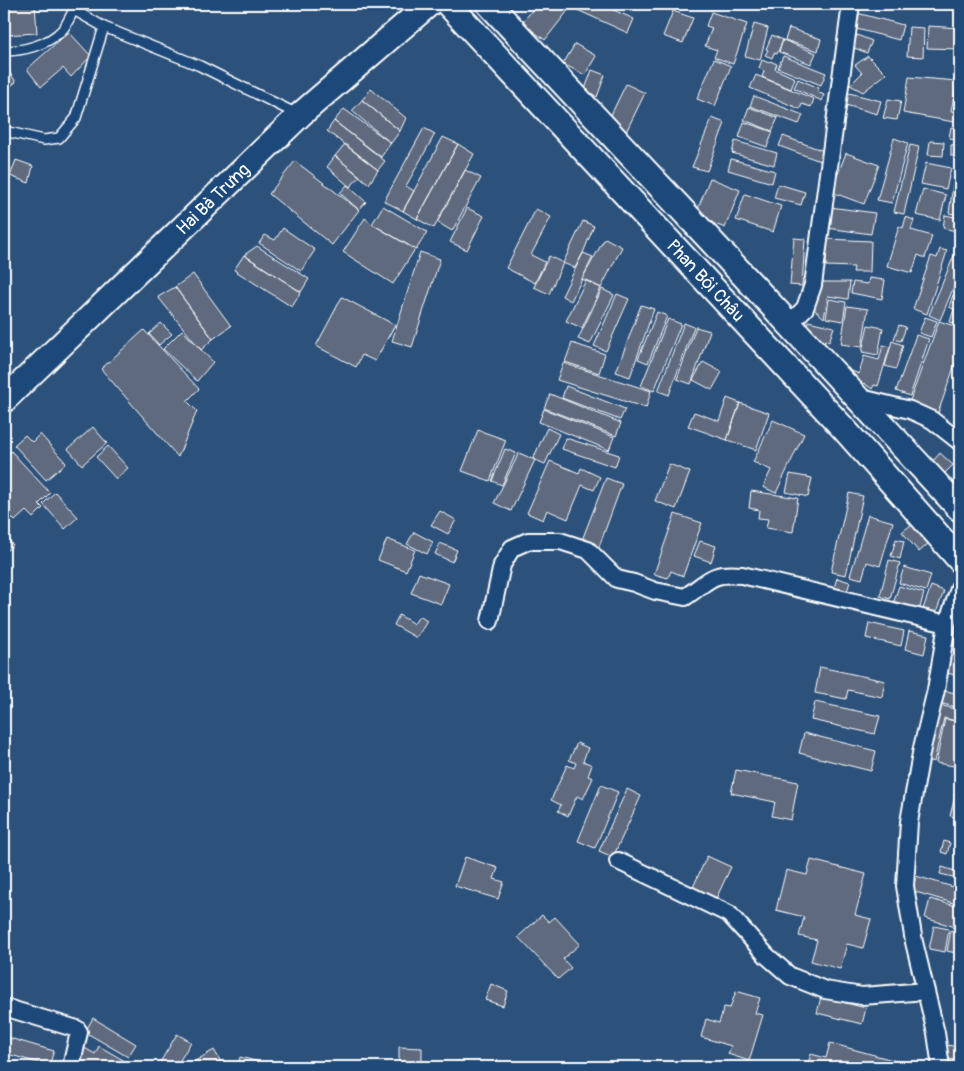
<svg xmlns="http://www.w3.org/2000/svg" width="964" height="1071" font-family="Pangolin,sans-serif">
<rect width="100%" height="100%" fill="#2c517b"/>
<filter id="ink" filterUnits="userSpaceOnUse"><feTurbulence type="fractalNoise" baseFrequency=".02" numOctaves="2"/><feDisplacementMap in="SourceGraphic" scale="10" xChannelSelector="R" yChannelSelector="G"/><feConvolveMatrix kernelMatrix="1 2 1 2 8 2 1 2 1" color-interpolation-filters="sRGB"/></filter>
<g filter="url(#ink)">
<path fill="#5f6b7f" stroke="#fff" d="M4 4H35L37 33 4 35Z
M537 4H573L545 40 522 23Z
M575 4H611L609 8 634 19 628 33 573 8Z
M673 11 693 18 683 43 663 36Z
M711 12 747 24 733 64 714 57 717 50 705 46 712 28 706 26Z
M857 13 903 25 899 40 853 28Z
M754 24 768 28 760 60 745 56Z
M928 26 960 28V49L927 48Z
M909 27 924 28 923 57 907 56Z
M789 28 821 39 818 51 785 40Z
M69 32 91 56 71 77 63 68 41 87 27 69Z
M772 35 783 40 777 54 774 53 772 58 765 55 768 50 766 49Z
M857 35 872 41 867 53 852 47Z
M783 40 816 53 811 64 779 52Z
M575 44 596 56 585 75 563 64Z
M783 56 826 73 821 85 778 68Z
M868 56 886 74 863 92 850 85 862 73 855 65Z
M714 59 731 66 715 106 697 99Z
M762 60 769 63 770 61 777 64 775 69 795 78 791 89 762 77 764 71 759 68Z
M8 70 16 82 4 91V72Z
M592 70 605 75 597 97 585 89Z
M756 75 814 99 811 107 802 104 800 109 750 88Z
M909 77 957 81 951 111 960 112V123L903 113Z
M798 79 819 88 817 92 824 95 822 101 794 88Z
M626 84 645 93 625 134 609 119Z
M371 89 406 118 400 131 362 100Z
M845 92 881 101 877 114 842 104Z
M956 94 960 95V110L954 109Z
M754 96 803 115 799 124 750 106Z
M888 99 901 101 897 120 883 118Z
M362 100 400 131 391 143 352 111Z
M749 107 778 118 772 131 744 120Z
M344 109 391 143 381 157 334 121Z
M712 118 725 123 707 171 692 167Z
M334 121 385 161 378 170 327 131Z
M744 122 773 132 767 147 739 137Z
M951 127 960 128V140L949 138Z
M424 128 435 134 406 186 414 191 403 211 384 201Z
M783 136 824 151 820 161 779 146Z
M443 137 458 144 417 219 403 211Z
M894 138 908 143 892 203 877 200Z
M735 141 777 153 774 165 732 153Z
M930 141 944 142 943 156 928 155Z
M345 144 378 170 369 184 335 156Z
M458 144 474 154 434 228 417 219Z
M960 144V155L951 156V145Z
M910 145 919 147 904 214 894 212Z
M846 153 879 165 864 204 831 192Z
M335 156 360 176 350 187 327 167Z
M731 159 775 171 772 183 728 170Z
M16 160 33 166 29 183 10 176Z
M295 161 359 210 332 245 269 194Z
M926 163 951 168 946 189 921 184Z
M465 170 481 178 452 231 437 222Z
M955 172H960V215L949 213Z
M710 178 740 190 725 228 695 216Z
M778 184 805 192 801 205 774 198Z
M347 185 366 202 359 210 340 193Z
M923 189 946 195 940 220 916 215Z
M745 194 781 206 773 232 736 220Z
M383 206 427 232 416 250 372 224Z
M830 207 875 213 871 234 827 228Z
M467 208 484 216 467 250 450 242Z
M536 209 551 217 531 255 545 262 535 283 506 268Z
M945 215 960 218V232L943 228Z
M906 217 914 220 911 230 932 236 925 258 918 255 912 273 887 266 899 226 903 228Z
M365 218 372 224 415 249 393 284 343 252Z
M583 221 594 226 583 253 575 268 563 263Z
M283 228 315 250 301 271 259 243 265 235 275 240Z
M605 238 622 247 601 288 582 279Z
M794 238 805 239 802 286 790 285Z
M827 239 871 241 870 272H853L854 267 826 266Z
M257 246 309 279 301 292 244 255Z
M940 249 947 251 927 314 913 309 931 256 937 258Z
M420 252 440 259 412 347 392 341Z
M583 253 593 257 571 301 562 296Z
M955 253 960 255V272L940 320 929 315Z
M244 255 301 292 292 307 234 270Z
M549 256 563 263 549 294 534 287Z
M193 274 231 326 213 339 175 287Z
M869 278 885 280 882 299 851 293 853 282 868 284Z
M586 280 601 288 582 328 566 321Z
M818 282H850L848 299 828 296 824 318 814 309Z
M175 287 213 339 201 350 158 297Z
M602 289 614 295 590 344 578 339Z
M617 294 629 299 606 351 594 346Z
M953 295 960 298V325L950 322 954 309 949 307Z
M342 297 395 325 375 361 362 355 356 367 316 346Z
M829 299 846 302 843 321 826 318Z
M641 305 654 309 630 377 616 372Z
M847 306 868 309 862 347 841 344Z
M657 312 667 316 648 363 638 359Z
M925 317 937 321 931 337 919 333Z
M668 319 681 324 654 391 641 386Z
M808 321 834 327 829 342 825 340 823 344 805 329Z
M939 321 960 328V350L938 413 909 403Z
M161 323 172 334 159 345 149 334Z
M684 323 694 327 669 395 658 391Z
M868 325 883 328 878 355 862 352Z
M899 325 906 327 901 341 894 339Z
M696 327 710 331 691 384 677 379Z
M144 330 199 389 187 401 197 411 178 457 101 369Z
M182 330 213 362 197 381 163 349Z
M916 335 929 339 910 396 896 391Z
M892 341 903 345 896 369 885 366Z
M572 343 605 354 599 373 565 362Z
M883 345 890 347 878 386 874 385 872 389 864 383 855 391 846 382 852 371 859 374 864 356 879 360Z
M703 362 722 372 712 390 693 380Z
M563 363 651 391 646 408 557 380Z
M566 386 625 409 620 420 562 398Z
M550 394 621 423 616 436 544 408Z
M727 398 740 403 727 440 688 426 694 412 719 421Z
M740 403 769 413 756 450 727 440Z
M544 409 614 437 609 450 539 422Z
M773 420 804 434 776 493 763 487 771 470 753 462Z
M93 427 107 443 82 465 68 449Z
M547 428 559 434 545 464 533 459Z
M478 430 506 440 490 481 462 471Z
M40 434 66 463 46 480 14 445 25 435 32 442Z
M566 438 619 455 615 467 562 449Z
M108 446 128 468 116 479 96 457Z
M505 449 516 453 502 485 492 481Z
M11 451 50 493 39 504 43 508 33 518 26 511 15 521 4 509V458Z
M519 453 535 460 511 511 494 503Z
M940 453 953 465 945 473 932 462Z
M550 461 579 473 581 468 600 477 594 490 582 485 568 519 547 510 543 520 527 513Z
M669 464 690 472 676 509 655 501Z
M790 474 812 478 808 497 786 492Z
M606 478 622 484 599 547 582 540Z
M751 491 798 498 793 532 766 528 768 519 758 518 759 510 749 508Z
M55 492 78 517 65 529 43 504Z
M849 493 863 496 846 575 831 572Z
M440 511 456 520 448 534 431 525Z
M675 514 702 523 683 576 671 571 668 578 654 574Z
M868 515 893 522 880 566 867 562 862 579 850 576Z
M912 524 929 543 919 552 902 532Z
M414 532 433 542 427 554 407 544Z
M4 535 13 545 4 553Z
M387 539 415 550 406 571 378 560Z
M896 539 904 541 900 559 891 556Z
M700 541 716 546 711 562 694 556Z
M440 543 457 550 452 562 435 554Z
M889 560 900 563 890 599 880 596Z
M904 567 931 575 926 591 899 583Z
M419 573 449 584 441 604 411 593Z
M837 578 850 582 846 595 833 591Z
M899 586 924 593 919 611 893 604Z
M931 586 944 591 936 613 923 609Z
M399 615 414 624 419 616 427 621 417 638 394 625Z
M869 623 904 631 901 646 866 638Z
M960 623V677L945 672Z
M909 631 928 635 924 654 905 649Z
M820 667 885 681 882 697 848 690 846 699 815 693Z
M937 689 960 694V708L934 702Z
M815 702 880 716 875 734 811 720Z
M935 704 960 710V722L944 718 934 762 923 759Z
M945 719 960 722V767L936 763Z
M804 733 876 751 871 771 799 753Z
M577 743 588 748 583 761 592 765 588 776 593 778 583 799 577 796 568 816 558 811 561 805 551 800 567 765 574 768 576 763 569 760Z
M736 770 798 782 791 820 772 816 775 802 731 793Z
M958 777H960V797L954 796Z
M601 785 618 792 595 848 578 841Z
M627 789 641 796 613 857 599 851Z
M955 796 960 798V818L950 816Z
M944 841 950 843 947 854 941 852Z
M707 856 731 867 713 905 690 894Z
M465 857 498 868 494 879 504 882 498 899 455 886Z
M811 860 866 874 855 915 871 919 863 948 847 944 840 969 811 961 817 940 799 936 804 917 776 910 786 870 807 875Z
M942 867 955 871 953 877 940 874Z
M916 876 960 889V905L912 891Z
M930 899 960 907 959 928 925 918Z
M542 915 549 922 555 917 580 944 563 959 571 968 558 979 518 937Z
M934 926 949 929 945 952 929 949Z
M951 930 960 932V954L947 951Z
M491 984 508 991 503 1006 485 1000Z
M736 991 760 998 755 1013 763 1015 749 1061 728 1054 731 1046 701 1037 706 1019 719 1023 724 1007 730 1008Z
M821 997 866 1008 862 1024 817 1013Z
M957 1002H960V1021H956Z
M93 1018 136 1044 128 1057 85 1032Z
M177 1034 191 1042 176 1067H165L159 1064Z
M6 1037 54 1051 49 1066 4 1053Z
M830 1043 900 1062 899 1067H807L811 1054 826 1058Z
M946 1045 960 1047V1061L944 1058Z
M81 1046 95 1054 99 1046 135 1067H90L74 1057Z
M399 1047 422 1048V1067H399Z
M214 1050 224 1067H185Z
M240 1057 259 1062 257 1067H238Z
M4 1060 34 1067H4Z"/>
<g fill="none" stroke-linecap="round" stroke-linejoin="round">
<defs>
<path id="lane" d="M74 4V10L104 27 200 66 297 114
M4 51C23 51 48 45 62 30 67 25 70 16 74 10
M4 131 44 140 59 138 76 118 104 27"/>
<path id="street" d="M789 324 805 308 813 285 851 4
M857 397 910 410 932 420 960 442
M490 621 502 565 512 548 528 541H560L588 550 617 579 634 583 655 591 685 597C710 581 709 572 742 575L947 624
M618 861 729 914 767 956 790 976 825 990 862 996 926 991
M4 1007 77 1029 79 1032 71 1067
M941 1067 936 1033 914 942 905 886 909 822 922 748 936 690 947 624 960 586"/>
<g id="secondary">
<path id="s1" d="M448 4 845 430 960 560"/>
<path d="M489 4 789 324 960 509"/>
<path id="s2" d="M4 400 300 115 429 4"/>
</g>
</defs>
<use href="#lane" stroke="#fff" stroke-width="12"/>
<use href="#street" stroke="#fff" stroke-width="20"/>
<use href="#secondary" stroke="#fff" stroke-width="28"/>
<use href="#lane" stroke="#1f4a7a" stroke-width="9"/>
<use href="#street" stroke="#1f4a7a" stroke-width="16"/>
<use href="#secondary" stroke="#1f4a7a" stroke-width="24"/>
</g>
</g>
<g text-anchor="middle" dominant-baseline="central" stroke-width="5" stroke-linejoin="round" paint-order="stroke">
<g font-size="18" fill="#fff" stroke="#1f4a7a">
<text stroke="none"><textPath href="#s2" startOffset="290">Hai Bà Trưng</textPath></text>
<text stroke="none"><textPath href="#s1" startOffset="378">Phan Bội Châu</textPath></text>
</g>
</g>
<rect width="964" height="1071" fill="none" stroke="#1f4a7a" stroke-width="20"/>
<rect x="10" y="10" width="944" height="1051" fill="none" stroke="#fff" stroke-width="2" filter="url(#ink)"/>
</svg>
